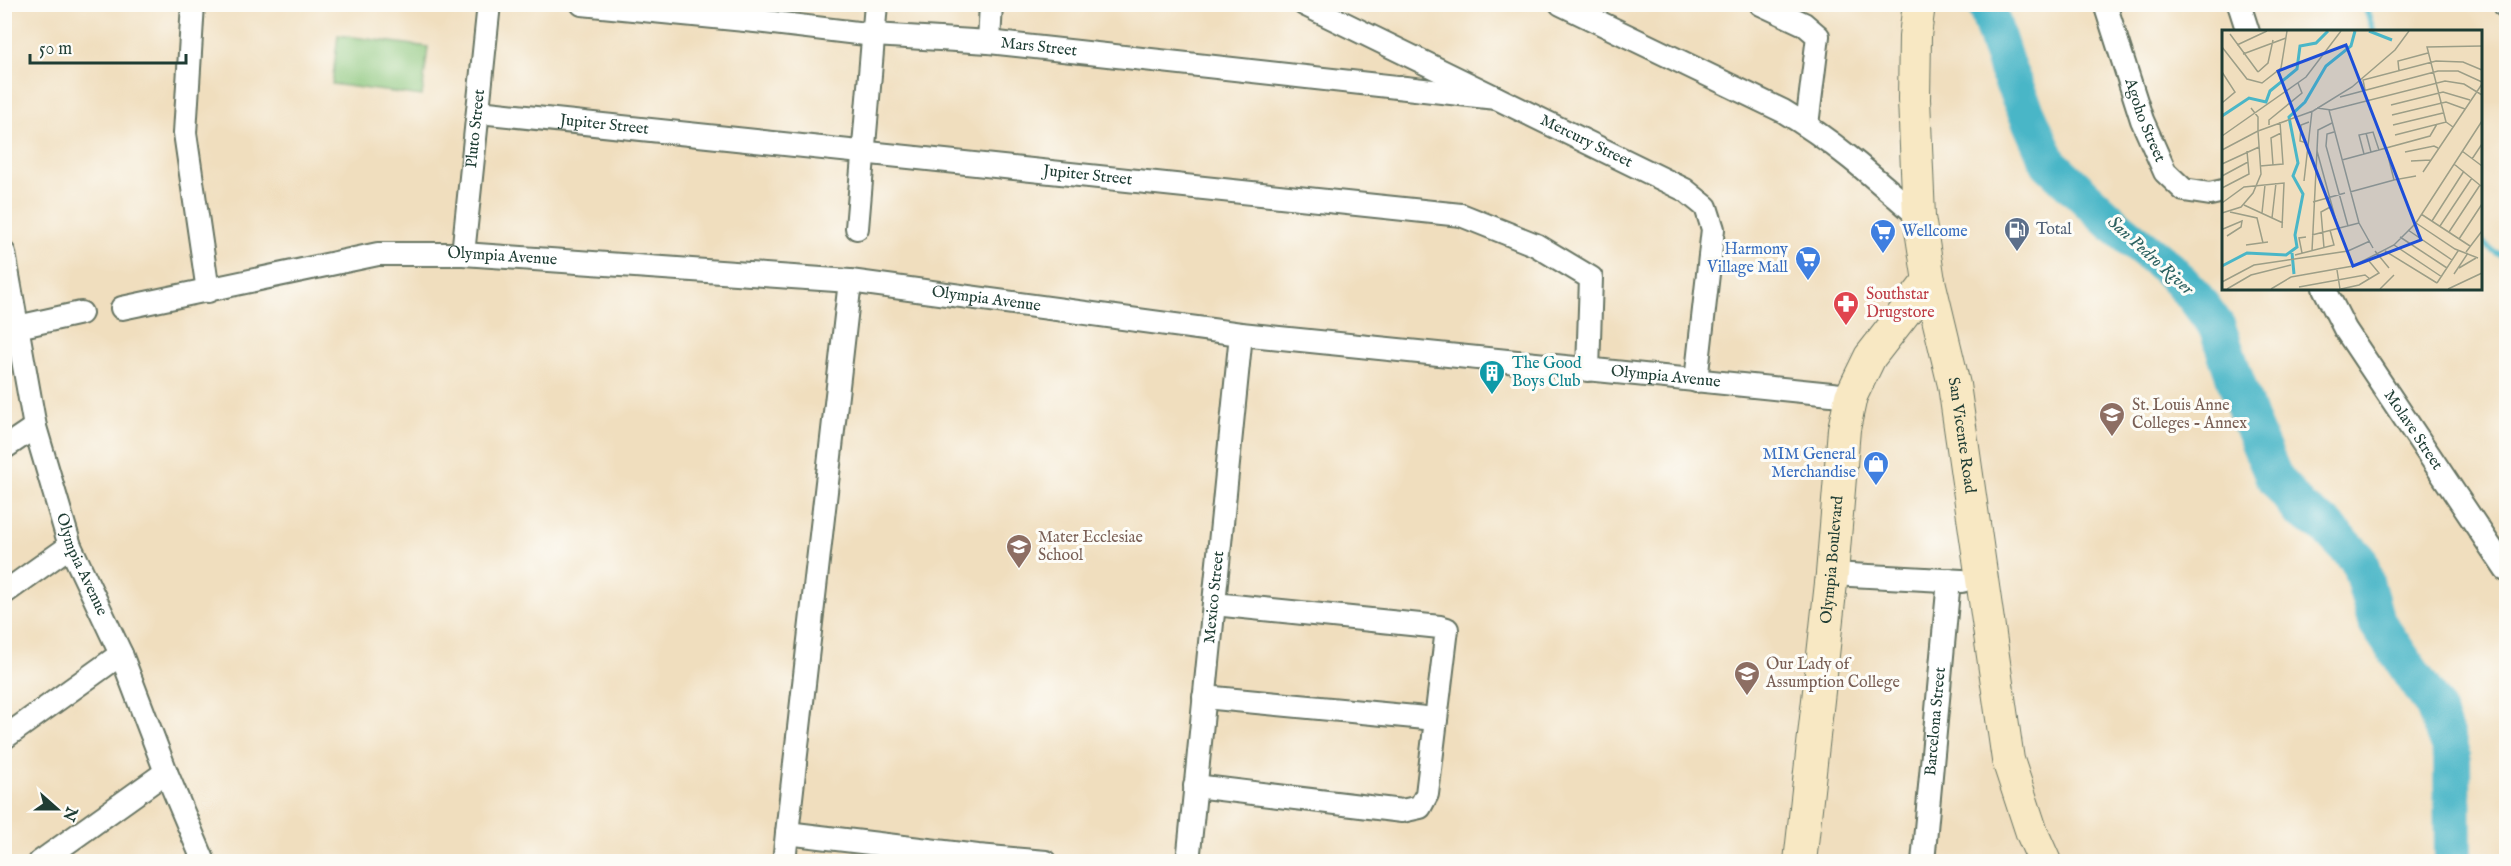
<svg xmlns="http://www.w3.org/2000/svg" width="2511" height="866" font-family="'IM FELL English',serif">
<rect width="100%" height="100%" fill="#fdfcf7"/>
<filter id="ink" filterUnits="userSpaceOnUse"><feTurbulence type="fractalNoise" baseFrequency=".0167" numOctaves="2"/><feDisplacementMap in="SourceGraphic" scale="12" xChannelSelector="R" yChannelSelector="G"/><feConvolveMatrix kernelMatrix="1 2 1 2 8 2 1 2 1" color-interpolation-filters="sRGB"/></filter>
<filter id="wash" filterUnits="userSpaceOnUse"><feTurbulence type="fractalNoise" baseFrequency=".008" numOctaves="4" result="noise"/><feDisplacementMap in="SourceGraphic" scale="24" xChannelSelector="R" yChannelSelector="G"/><feGaussianBlur stdDeviation="1.35" result="paint"/><feColorMatrix in="noise" values="0 0 0 0 0 0 0 0 0 0 0 0 0 0 0 0 0 1.4 0 .05"/><feComposite in="paint" operator="in"/></filter>
<g filter="url(#wash)">
<rect width="100%" height="100%" fill="#f0debe"/>
<path fill="#8bc67b" stroke="#558258" stroke-width="1.5" d="M338 35 428 47 422 96 332 84Z"/>
<g fill="none" stroke-linecap="round" stroke-linejoin="round">
<path stroke="#4ab6c7" stroke-width="6" d="M2364 4 2374 32
M2480 240 2495 252 2506 258"/>
<path stroke="#4ab6c7" stroke-width="38" d="M1986 4 2007 69 2049 163 2117 227 2168 268 2194 296 2217 327 2249 419 2273 475 2300 510 2326 526 2359 560 2376 621 2434 706 2452 754 2453 862"/>
</g>
</g>
<g filter="url(#ink)">
<g fill="none" stroke-linecap="round" stroke-linejoin="round">
<defs>
<g id="minor">
<path d="M193 4 185 133 208 291"/>
<path id="s1" d="M582 4 765 22 874 35 989 42 1496 98"/>
<path id="s2" d="M1304 4 1685 190 1706 207 1713 229 1696 381"/>
<path d="M1561 4 1783 111C1834 141 1875 178 1919 217"/>
<path d="M1761 4 1804 24 1818 36 1807 125"/>
<path id="s3" d="M2105 4 2142 120 2165 172 2184 190 2210 194 2223 191"/>
<path d="M2239 4 2248 32"/>
<path d="M2505 4 2506 7"/>
<path d="M989 42 991 4"/>
<path id="s4" d="M479 112 1461 215 1536 245 1591 278 1588 370"/>
<path d="M857 228 876 4"/>
<path id="s5" d="M4 253 35 427 70 546 121 654 166 772 204 862"/>
<path id="s6" d="M463 254 489 4"/>
<path id="s7" d="M2324 288 2345 329 2506 570"/>
<path id="s8" d="M122 308 378 254H463L850 281 1241 334 1851 396"/>
<path d="M4 330 81 313"/>
<path d="M4 448 35 427"/>
<path d="M1832 574 1962 581"/>
<path d="M4 593 70 546"/>
<path d="M1204 697 1436 719"/>
<path d="M4 738 121 654"/>
<path d="M1195 786 1402 811 1420 807 1427 794 1447 629 1440 627 1214 604"/>
<path d="M787 833 850 281"/>
<path d="M40 862 166 772"/>
<path d="M784 862 787 833 978 856 1046 862"/>
<path id="s9" d="M1188 862 1241 334"/>
<path id="s10" d="M1923 862 1949 580"/>
</g>
<g id="secondary">
<path id="s11" d="M1919 4 1915 36 1914 99 1919 217 1929 281 1954 385 2008 760 2032 833 2045 862"/>
<path id="s12" d="M1800 862 1832 574 1844 429 1851 396 1870 357 1929 281"/>
</g>
</defs>
<use href="#minor" stroke="#687564" stroke-width="26"/>
<use href="#secondary" stroke="#687564" stroke-width="34"/>
<use href="#minor" stroke="#fff" stroke-width="22"/>
<use href="#secondary" stroke="#f8e8c3" stroke-width="32"/>
</g>
</g>
<defs>
<symbol id="fuel-pin" viewBox="-11 -11 22 30"><path d="M0 17L-7.5 6A9.5 9.5 0 1 1 7.5 6Z" fill="#5c6f8a" stroke="#fdfcf7"/><path d="M-5.5-6h7V0h2V4h1.3V-2.5L3-4.5l.8-.8L6-3V5H2.5V1h-1V6h-7ZM-4.2-4.7v3.2H.2V-4.7Z" fill="#fff"/></symbol>
<symbol id="supermarket-pin" viewBox="-11 -11 22 30"><path d="M0 17L-7.5 6A9.5 9.5 0 1 1 7.5 6Z" fill="#3f7fe0" stroke="#fdfcf7"/><path d="M-6-5.5h2.5l.6 2H6L4.5 2H-2.5L-4.4-4H-6ZM-1.5 3.2a1.3 1.3 0 1 0 .1 0ZM3 3.2a1.3 1.3 0 1 0 .1 0Z" fill="#fff"/></symbol>
<symbol id="pharmacy-pin" viewBox="-11 -11 22 30"><path d="M0 17L-7.5 6A9.5 9.5 0 1 1 7.5 6Z" fill="#e0444e" stroke="#fdfcf7"/><path d="M-2-6h4v4h4v4h-4v4h-4v-4h-4v-4h4Z" fill="#fff"/></symbol>
<symbol id="building-pin" viewBox="-11 -11 22 30"><path d="M0 17L-7.5 6A9.5 9.5 0 1 1 7.5 6Z" fill="#0f9aa8" stroke="#fdfcf7"/><path d="M-4-6H4V6H1V3H-1V6H-4ZM-2.5-4.3h1.7v1.8h-1.7ZM.8-4.3h1.7v1.8H.8ZM-2.5-1h1.7V.8h-1.7ZM.8-1h1.7V.8H.8Z" fill="#fff"/></symbol>
<symbol id="university-pin" viewBox="-11 -11 22 30"><path d="M0 17L-7.5 6A9.5 9.5 0 1 1 7.5 6Z" fill="#8d6e63" stroke="#fdfcf7"/><path d="M0-5L7-2L0 1L-7-2ZM-4 1L0 2.5L4 1V4Q0 6-4 4Z" fill="#fff"/></symbol>
<symbol id="shop-pin" viewBox="-11 -11 22 30"><path d="M0 17L-7.5 6A9.5 9.5 0 1 1 7.5 6Z" fill="#3f7fe0" stroke="#fdfcf7"/><path d="M-5-2.5h2.3a2.7 3.5 0 0 1 5.4 0H5L5.5 6h-11ZM-1.5-2.5h3a1.5 2.3 0 0 0-3 0Z" fill="#fff"/></symbol>
<symbol id="school-pin" viewBox="-11 -11 22 30"><path d="M0 17L-7.5 6A9.5 9.5 0 1 1 7.5 6Z" fill="#8d6e63" stroke="#fdfcf7"/><path d="M0-5L7-2L0 1L-7-2ZM-4 1L0 2.5L4 1V4Q0 6-4 4Z" fill="#fff"/></symbol>
</defs>
<g fill-rule="evenodd">
<use href="#fuel-pin" x="2002" y="215" width="30" height="40"/>
<use href="#supermarket-pin" x="1868" y="217" width="30" height="40"/>
<use href="#supermarket-pin" x="1793" y="244" width="30" height="40"/>
<use href="#pharmacy-pin" x="1831" y="289" width="30" height="40"/>
<use href="#building-pin" x="1477" y="358" width="30" height="40"/>
<use href="#university-pin" x="2097" y="400" width="30" height="40"/>
<use href="#shop-pin" x="1861" y="449" width="30" height="40"/>
<use href="#school-pin" x="1004" y="532" width="30" height="40"/>
<use href="#university-pin" x="1732" y="659" width="30" height="40"/>
</g>
<g text-anchor="middle" dominant-baseline="central" stroke-width="6" stroke-linejoin="round" paint-order="stroke">
<g font-size="16" fill="#1f3d34" stroke="#fdfcf7">
<text stroke="none"><textPath href="#s1" startOffset="459">Mars Street</textPath></text>
<text stroke="none"><textPath href="#s3" startOffset="123">Agoho Street</textPath></text>
<text stroke="none"><textPath href="#s4" startOffset="126">Jupiter Street</textPath></text>
<text stroke="none"><textPath href="#s6" startOffset="126">Pluto Street</textPath></text>
<text stroke="none"><textPath href="#s2" startOffset="314">Mercury Street</textPath></text>
<text stroke="none"><textPath href="#s4" startOffset="612">Jupiter Street</textPath></text>
<text stroke="none"><textPath href="#s8" startOffset="386">Olympia Avenue</textPath></text>
<text stroke="none"><textPath href="#s8" startOffset="872">Olympia Avenue</textPath></text>
<text stroke="none"><textPath href="#s8" startOffset="1556">Olympia Avenue</textPath></text>
<text stroke="none"><textPath href="#s7" startOffset="168">Molave Street</textPath></text>
<text stroke="none"><textPath href="#s11" startOffset="436">San Vicente Road</textPath></text>
<text stroke="none"><textPath href="#s12" startOffset="304">Olympia Boulevard</textPath></text>
<text stroke="none"><textPath href="#s5" startOffset="322">Olympia Avenue</textPath></text>
<text stroke="none"><textPath href="#s9" startOffset="266">Mexico Street</textPath></text>
<text stroke="none"><textPath href="#s10" startOffset="141">Barcelona Street</textPath></text>
</g>
<g font-size="16" fill="#4e5e75" stroke="#fdfcf7" text-anchor="start">
<text x="2036" y="230">Total</text>
</g>
<g font-size="16" fill="#366cbe" stroke="#fdfcf7" text-anchor="end">
<text x="1902" y="232" text-anchor="start">Wellcome</text>
<text x="1788" y="250">Harmony<tspan x="1788" dy="18">Village Mall</tspan></text>
<text x="1856" y="455">MIM General<tspan x="1856" dy="18">Merchandise</tspan></text>
</g>
<g font-size="16" fill="#be3a42" stroke="#fdfcf7" text-anchor="start">
<text x="1866" y="295">Southstar<tspan x="1866" dy="18">Drugstore</tspan></text>
</g>
<g font-size="16" fill="#0d838f" stroke="#fdfcf7" text-anchor="start">
<text x="1512" y="364">The Good<tspan x="1512" dy="18">Boys Club</tspan></text>
</g>
<g font-size="16" fill="#785e54" stroke="#fdfcf7" text-anchor="start">
<text x="2132" y="406">St. Louis Anne<tspan x="2132" dy="18">Colleges - Annex</tspan></text>
<text x="1038" y="538">Mater Ecclesiae<tspan x="1038" dy="18">School</tspan></text>
<text x="1766" y="665">Our Lady of<tspan x="1766" dy="18">Assumption College</tspan></text>
</g>
<g font-size="18" font-style="italic" fill="#2c6160" stroke="#fdfcf7">
<text transform="translate(2150 256) rotate(42)">San Pedro River</text>
</g>
</g>
<g transform="translate(2222 30)">
<rect width="260" height="260" fill="#f0debe"/>
<path fill="none" stroke="#4ab6c7" stroke-width="3" d="M147 1 170 10M0 86 27 68 44 72 48 61 75 39 78 16 94 13 106 1M70 223 72 244M0 236 25 223 64 225 75 217 73 205 81 164 71 146 76 133 67 87 83 72 104 36 129 16 133 1"/>
<path fill="none" stroke="#9c9e87" stroke-width="1.5" d="M8 4 36 42M15 15 45 1M0 17 25 49 40 53 59 38 65 1M21 24 64 8M177 41 176 31 206 23M0 42 13 62 0 73M36 42 46 33 51 10M143 60 141 50 214 31 241 32 260 40M118 67 216 41H236L260 52M169 75 221 62 248 70M95 78 109 80 223 51 242 54 260 65M107 80 137 193 151 218M170 85 224 72 243 79M224 92 205 17 260 16M47 95V90L80 63 76 53M171 95 221 83M112 102 105 104 104 116 126 196M144 103 149 122M173 105 224 92 231 97M0 106 84 47 119 1M85 113 78 111 79 95 87 92M164 118 172 150 194 146M0 120 36 101V87L29 78M95 121 116 198M240 121 260 136M183 122 212 116 216 118M142 124 137 105 151 102 157 120M250 129 260 114M120 130 208 106 215 94M189 131 209 130M0 134 37 117M232 134 259 156M51 135 49 108 59 103M38 136 61 134 58 92M201 142 260 54M0 146 26 132M82 151 90 81M0 158 27 144 25 121M128 162 172 150M91 172 123 163M0 173 22 157 62 153 60 198M22 175 61 193M8 182 35 188 41 213M0 183 19 177 31 163 39 144 36 101 91 81 130 57 173 20 187 1M40 183 43 155M199 184 248 216M50 188 54 153M210 191 242 141M194 193 233 219 256 228M218 196 250 148M1 199 20 191 19 197 5 206M186 200 230 230M227 202 258 155M90 205 137 193M178 207 225 238M237 209 260 174M24 215 46 212M172 215 220 247M102 218 99 182 110 176M90 221 96 100 110 93M153 221 167 238M163 221 215 253M244 222 260 201M80 223 77 208 84 207M73 225 112 215 108 200M237 238 254 228M115 240 118 259M232 244 246 223M69 247 131 236 172 215 194 193 260 91M0 252 32 235 126 221 148 211M215 253 236 221M77 257 143 245 148 249M5 259 29 245 69 235M49 259 69 247M119 259 137 255 157 243 147 231M158 259 172 245M226 259 260 243"/>
<path fill="#1d4ed8" fill-opacity="0.15" stroke="#1d4ed8" stroke-width="3" d="M124 15 199 210 131 236 56 41Z"/>
<rect width="260" height="260" fill="none" stroke="#1f3d34" stroke-width="3"/>
</g>
<rect width="2511" height="866" fill="none" stroke="#fdfcf7" stroke-width="24"/>
<g transform="translate(57 809) rotate(111)" stroke="#fdfcf7" stroke-width="4.5" paint-order="stroke">
<path d="M0-4.5L10 22L0 15L-10 22Z" fill="#1f3d34"/>
<text y="-9" font-size="16" font-weight="bold" text-anchor="middle" fill="#1f3d34">N</text>
</g>
<path d="M30 54v9h156v-9" fill="none" stroke="#1f3d34" stroke-width="3"/>
<text x="39" y="54" font-size="18" fill="#1f3d34" stroke="#fdfcf7" stroke-width="4.5" paint-order="stroke">50 m</text>
</svg>
